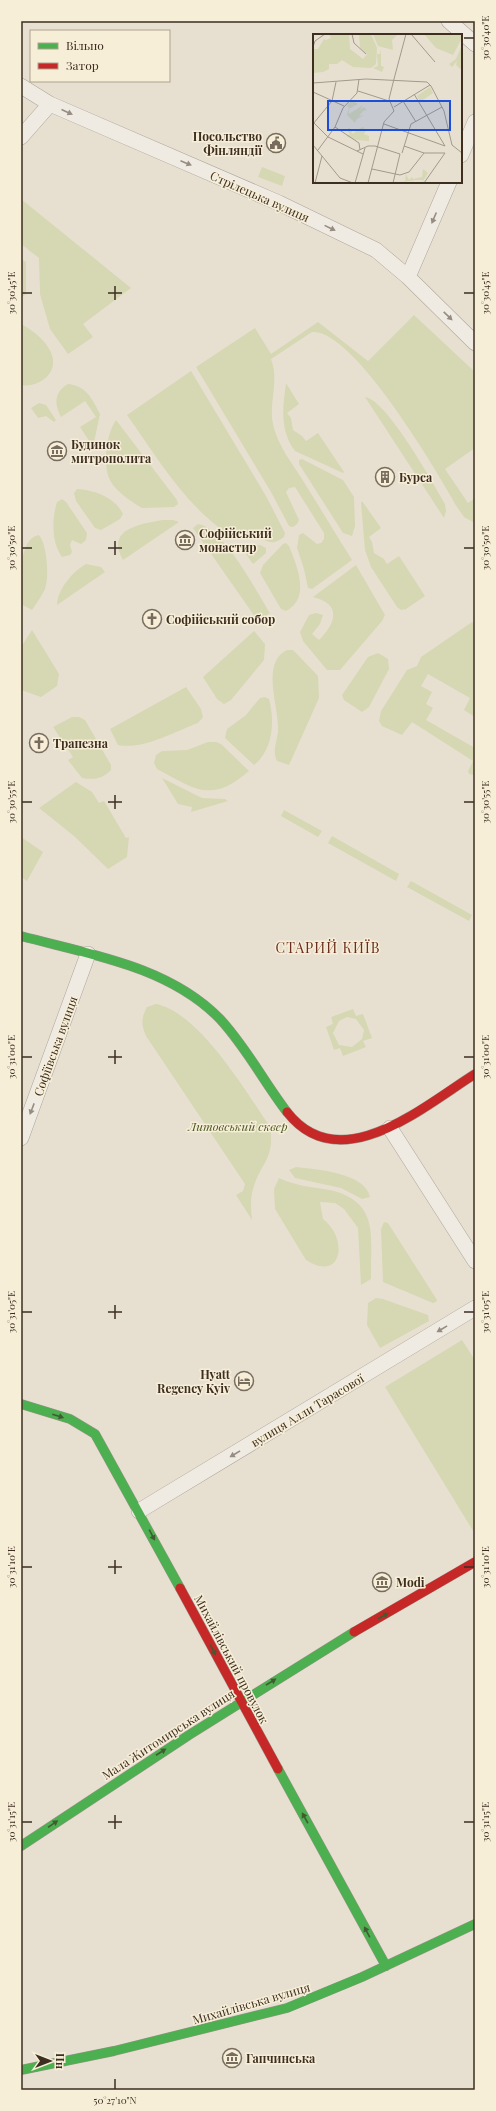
<svg xmlns="http://www.w3.org/2000/svg" width="496" height="2111" font-family="'Playfair Display',serif">
<rect width="100%" height="100%" fill="#e7e0d1"/>
<path fill="#d6d7b3" fill-rule="evenodd" d="M262 167 285 176 282 186 258 177Z
M21 199 131 288 83 324 93 337 68 354 50 329 40 294 39 258 21 244Z
M21 259 26 262V294L21 298Z
M414 315 475 372V448L445 469 468 503 475 498V523L464 517 457 507C438 473 353 328 312 332L271 359C280 383 267 405 274 428 279 447 292 463 302 479 319 506 335 533 352 560L312 589 308 588 304 569 297 548 299 535 303 533 317 544 321 543 324 539V533L295 487 289 488 286 492 299 520 297 524 293 527 289 526 271 492 196 367 255 328 271 354 318 322 368 361Z
M21 324C33 330 52 345 53 360 55 377 35 388 21 385Z
M191 371 266 496 285 533 284 537C270 547 270 540 256 538 249 537 239 540 232 537 227 534 222 529 217 526 180 497 154 453 127 415Z
M286 383 299 404 287 413 291 418 293 430 302 436 306 441 318 433 344 472 343 473 295 451C279 430 283 406 286 383Z
M68 384C87 386 92 399 100 414L93 447 80 427 96 417 85 401 61 417C54 404 54 392 68 384Z
M365 397C387 400 433 483 445 504L446 511 444 518Z
M39 403 46 405 56 420 54 422 46 416 38 418 31 408Z
M116 420 177 500 178 504 174 507 142 508C132 502 120 494 113 485 101 471 106 434 116 420Z
M302 459 343 480 354 497 355 526 352 536 343 533 299 464V460Z
M77 489C94 490 115 497 123 514L120 519 101 530 95 528 76 501 74 493Z
M62 499 66 502 87 533 86 540 81 544 72 540 70 545 72 552 70 555 62 557C51 542 52 518 57 502Z
M362 501 381 528 369 537 372 542 374 553 384 559 387 564 399 556 425 596 406 609 401 610 397 607 371 567 365 550 361 503Z
M163 520H173L179 522 123 560C105 529 140 524 163 520Z
M198 524C224 528 256 591 270 613L258 621 193 528Z
M39 535C47 544 50 580 44 591 41 597 36 604 32 610L21 604C21 587 17 538 39 535Z
M286 543 289 546C297 566 311 598 286 611L281 609 260 573 263 565 283 544Z
M239 544 260 545 266 548V553L253 564Z
M86 564 101 567 105 572 57 605C57 590 73 571 86 564Z
M356 565 385 615 382 621 340 670H327L303 641 300 632 309 615 316 613 323 615 320 624 312 634 319 640C336 623 342 604 313 597Z
M472 622 475 624V717L464 710 470 698 428 674 421 686 432 692 426 704 433 708 426 720 475 748 474 775 469 774 468 771 473 761 412 722 402 735 382 726 379 721 381 711 407 670 417 666 421 657Z
M32 630 59 674 57 686 41 697 21 690V647Z
M254 631 265 644 264 660 231 700 224 704 217 699 203 677Z
M287 650H293L297 654 318 676 319 698 289 765 277 761C271 749 279 739 278 727 278 705 261 662 287 650Z
M378 653 388 659 389 669 369 707 362 712 344 700 342 695 368 657Z
M186 687 201 709 203 717 198 723C174 732 143 750 118 745L110 729Z
M265 697 269 699C275 721 273 750 254 765L225 738 227 729 246 715 260 698Z
M72 717H79L85 720 111 765V770C102 779 94 780 82 778L68 760 73 757 53 727Z
M208 742H216L221 744 249 771C211 804 195 789 157 769L154 763 156 755 162 751 187 750Z
M162 778 202 798 225 799 228 801 191 812 192 807 178 804Z
M76 782 92 792 99 803 104 801 126 838 129 837 127 857 108 869 74 836 39 808Z
M284 810 322 831 318 837 281 816Z
M332 836 399 874 396 881 328 843Z
M21 837 43 852 27 881 21 877Z
M411 881 472 915 469 921 407 887Z
M156 1004C199 1012 247 1093 270 1127 275 1159 261 1162 253 1189 250 1199 251 1209 252 1220L236 1195 243 1191 245 1184 146 1036C141 1025 141 1018 147 1007Z
M353 1009 356 1016 363 1014 372 1038 363 1041 366 1047 343 1056 340 1048 334 1050 326 1027 333 1024 331 1017ZM347 1017 356 1019 364 1030 362 1039 352 1047 339 1045 333 1033 339 1021Z
M296 1167C315 1169 366 1173 370 1197L362 1199 341 1188 295 1178 289 1170Z
M279 1178C296 1186 312 1187 330 1190 381 1202 370 1238 371 1279L361 1285 358 1228 344 1209 335 1203 320 1202 323 1219C349 1239 342 1283 306 1260L275 1209 274 1189Z
M384 1222 388 1223 437 1300 436 1302 433 1303 383 1282 381 1229Z
M376 1298 383 1299 428 1315 429 1321 380 1348 367 1325 368 1303Z
M462 1340 475 1360V1534L385 1387Z"/>
<g fill="none" stroke-linecap="round" stroke-linejoin="round">
<defs>
<path id="street" d="M449 21 475 44
M21 86 50 104 279 203 376 250 408 277 475 343
M21 137 50 104
M461 155 475 122
M408 277 449 182
M390 1128 475 1261
M21 1138 88 954
M139 1511 475 1308"/>
<path id="fast" d="M21 936C88 954 169 966 220 1019 246 1047 264 1082 287 1112
M21 1404 70 1419 95 1434 180 1588
M278 1769 386 1966
M21 1846 189 1735 354 1632
M21 2070 114 2051 287 2008 362 1977 475 1924"/>
<path id="jam" d="M287 1112C340 1180 424 1106 475 1074
M180 1588 278 1769
M354 1632 475 1562"/>
</defs>
<use href="#street" stroke="#ada599" stroke-width="16"/>
<use href="#fast" stroke="#9c958a" stroke-width="10"/>
<use href="#jam" stroke="#9c958a" stroke-width="10"/>
<use href="#street" stroke="#efebe3" stroke-width="15"/>
<use href="#fast" stroke="#4caf50" stroke-width="9"/>
<use href="#jam" stroke="#c62828" stroke-width="9"/>
</g>
<defs><path id="oneway-solid" d="M-6-.8H1V-3.2L6.5 0L1 3.2V.8H-6Z"/></defs>
<g fill="#968c82">
<use href="#oneway-solid" transform="translate(67 112) rotate(24)"/>
<use href="#oneway-solid" transform="translate(186 163) rotate(23)"/>
<use href="#oneway-solid" transform="translate(434 218) rotate(113)"/>
<use href="#oneway-solid" transform="translate(330 228) rotate(26)"/>
<use href="#oneway-solid" transform="translate(448 316) rotate(44)"/>
<use href="#oneway-solid" transform="translate(32 1109) rotate(111)"/>
<use href="#oneway-solid" transform="translate(442 1329) rotate(149)"/>
<use href="#oneway-solid" transform="translate(235 1454) rotate(149)"/>
</g>
<g fill="#425b31">
<use href="#oneway-solid" transform="translate(58 1416) rotate(18)"/>
<use href="#oneway-solid" transform="translate(152 1535) rotate(62)"/>
<use href="#oneway-solid" transform="translate(383 1616) rotate(-30)"/>
<use href="#oneway-solid" transform="translate(213 1650) rotate(62)"/>
<use href="#oneway-solid" transform="translate(271 1682) rotate(-32)"/>
<use href="#oneway-solid" transform="translate(161 1752) rotate(-33)"/>
<use href="#oneway-solid" transform="translate(305 1818) rotate(-119)"/>
<use href="#oneway-solid" transform="translate(53 1824) rotate(-35)"/>
<use href="#oneway-solid" transform="translate(367 1932) rotate(-118)"/>
</g>
<path fill="none" stroke="#3d2e20" stroke-width="1.5" d="M464 38H474M115 286V300M22 293H32M108 293H122M464 293H474M115 541V555M22 548H32M108 548H122M464 548H474M115 795V809M22 802H32M108 802H122M464 802H474M115 1050V1064M22 1057H32M108 1057H122M464 1057H474M115 1305V1319M22 1312H32M108 1312H122M464 1312H474M115 1560V1574M22 1567H32M108 1567H122M464 1567H474M115 1815V1829M22 1822H32M108 1822H122M464 1822H474M115 2079V2089"/>
<defs>
<symbol id="civic-ring" viewBox="-11 -11 22 22"><circle r="9.5" fill="#f7eed8" stroke="#786c5e" stroke-width="1.5"/><path d="M-.6-6.5H3V-4.5H.6V-3L4-1V1h2V6H-6V1h2V-1L-.6-3ZM-1.2 2.5V6h2.4V2.5Z" fill="#786c5e"/></symbol>
<symbol id="museum-ring" viewBox="-11 -11 22 22"><circle r="9.5" fill="#f7eed8" stroke="#786c5e" stroke-width="1.5"/><path d="M0-6L6-3V-2H-6V-3ZM-5-1h2V3h-2ZM-1-1h2V3h-2ZM3-1h2V3H3ZM-6 4H6V6H-6Z" fill="#786c5e"/></symbol>
<symbol id="building-ring" viewBox="-11 -11 22 22"><circle r="9.5" fill="#f7eed8" stroke="#786c5e" stroke-width="1.5"/><path d="M-4-6H4V6H1V3H-1V6H-4ZM-2.5-4.3h1.7v1.8h-1.7ZM.8-4.3h1.7v1.8H.8ZM-2.5-1h1.7V.8h-1.7ZM.8-1h1.7V.8H.8Z" fill="#786c5e"/></symbol>
<symbol id="church-ring" viewBox="-11 -11 22 22"><circle r="9.5" fill="#f7eed8" stroke="#786c5e" stroke-width="1.5"/><path d="M-1.2-6h2.4v3.5h3.3v2.4h-3.3V6h-2.4V-.1h-3.3v-2.4h3.3Z" fill="#786c5e"/></symbol>
<symbol id="hotel-ring" viewBox="-11 -11 22 22"><circle r="9.5" fill="#f7eed8" stroke="#786c5e" stroke-width="1.5"/><path d="M-6-4.5h1.5V1H6V5H4.5V3h-9V5H-6ZM-4 0a1.8 1.8 0 1 1 3.6 0ZM.5 0V-2.5h3Q6-2.5 6 0Z" fill="#786c5e"/></symbol>
</defs>
<g fill-rule="evenodd">
<use href="#civic-ring" x="265" y="132" width="22" height="22"/>
<use href="#museum-ring" x="46" y="440" width="22" height="22"/>
<use href="#building-ring" x="374" y="466" width="22" height="22"/>
<use href="#museum-ring" x="174" y="529" width="22" height="22"/>
<use href="#church-ring" x="141" y="608" width="22" height="22"/>
<use href="#church-ring" x="28" y="732" width="22" height="22"/>
<use href="#hotel-ring" x="233" y="1370" width="22" height="22"/>
<use href="#museum-ring" x="371" y="1571" width="22" height="22"/>
<use href="#museum-ring" x="221" y="2047" width="22" height="22"/>
</g>
<g text-anchor="middle" dominant-baseline="central" stroke-width="3" stroke-linejoin="round" paint-order="stroke">
<g font-size="12" font-weight="bold" fill="#3d2e20" stroke="#f7eed8" text-anchor="start">
<text x="262" y="136" text-anchor="end">Посольство<tspan x="262" dy="14">Фінляндії</tspan></text>
<text x="71" y="444">Будинок<tspan x="71" dy="14">митрополита</tspan></text>
<text x="399" y="477">Бурса</text>
<text x="199" y="533">Софійський<tspan x="199" dy="14">монастир</tspan></text>
<text x="166" y="619">Софійський собор</text>
<text x="53" y="743">Трапезна</text>
<text x="230" y="1374" text-anchor="end">Hyatt<tspan x="230" dy="14">Regency Kyiv</tspan></text>
<text x="396" y="1582">Modi</text>
<text x="246" y="2058">Гапчинська</text>
</g>
<g font-size="12" fill="#3d2e20" stroke="#f7eed8">
<text transform="translate(260 196) rotate(24)">Стрілецька вулиця</text>
<text transform="translate(55 1046) rotate(-70)">Софіївська вулиця</text>
<text transform="translate(307 1410) rotate(-31)">вулиця Алли Тарасової</text>
<text transform="translate(232 1659) rotate(62)">Михайлівський провулок</text>
<text transform="translate(168 1734) rotate(-33)">Мала Житомирська вулиця</text>
<text transform="translate(251 2003) rotate(-16)">Михайлівська вулиця</text>
</g>
<g font-size="12" font-style="italic" fill="#4d5a26" stroke="#f7eed8">
<text x="238" y="1126">Литовський сквер</text>
</g>
<g font-size="14" letter-spacing="1" fill="#6b2e1e" stroke="#f7eed8">
<text x="328" y="947">СТАРИЙ КИЇВ</text>
</g>
</g>
<g transform="translate(313 34)">
<rect width="149" height="149" fill="#e7e0d1"/>
<path d="M16 0H36L37 15 50 25 54 20 47 14 46 0H58L64 14 63 30 58 34 40 33 29 26 24 30H16V35L10 38 0 39V15H5L11 5 13 6 18 4ZM60 0H85L79 6 80 16 65 12ZM111 0H149V4L140 21 123 14ZM149 11V33L147 35 143 31 144 27 139 33 136 30 143 25ZM68 15V32L71 33 69 38 60 34 65 32 64 20H67ZM117 53 120 59 107 68 104 62ZM39 66 45 70 36 75V80L50 71 47 76 51 73 54 76 50 77 46 82 51 81 44 85 42 89 34 81 36 74 34 72ZM36 93 40 100 45 95 51 98 46 95 50 93 53 96 51 100 56 102V107L43 106 33 102 37 100 34 97ZM110 135 115 139 109 149 110 146H103L88 148 92 147 93 140 96 146 99 143 98 140 100 145 109 143Z" fill="#d6d7b3"/>
<path fill="none" stroke="#a3998a" stroke-width="1" d="M39 0 41 9 53 20M98 0 122 28M0 13 2 7 12 0M81 45 93 0M0 49 53 45 114 48 118 52 131 77 139 111 149 119M45 57 76 67M0 58 31 72M90 67 103 88M81 73 117 51M0 88 15 103 50 120M0 90 19 67 23 48M71 90 132 112 101 60M22 93 46 109 47 116M0 111 27 144 40 149M91 112 111 119H132L111 149M5 116 22 93 30 74 44 59 46 45M44 117 55 112H62L87 120 80 149M89 119 98 90 129 73M59 135 87 141 96 138 111 119M2 149 9 122M42 149 52 114M55 149 71 88 81 77 76 65 81 45"/>
<path fill="#1d4ed8" fill-opacity="0.15" stroke="#1d4ed8" stroke-width="2" d="M15 67H137V96H15Z"/>
<rect width="149" height="149" fill="none" stroke="#3d2e20" stroke-width="2"/>
</g>
<rect width="496" height="2111" fill="none" stroke="#f7eed8" stroke-width="44"/>
<rect x="30" y="30" width="140" height="52" fill="#f7eed8" stroke="#ada18e"/>
<rect x="38" y="43" width="20" height="6" fill="#4caf50" stroke="#ada18e"/>
<text x="66" y="50" font-size="12" fill="#3d2e20">Вільно</text>
<rect x="38" y="63" width="20" height="6" fill="#c62828" stroke="#ada18e"/>
<text x="66" y="70" font-size="12" fill="#3d2e20">Затор</text>
<g transform="translate(50 2061) rotate(90)" stroke="#f7eed8" stroke-width="3" paint-order="stroke">
<path d="M0-3L7 15L0 10L-7 15Z" fill="#3d2e20"/>
<text y="-6" font-size="11" font-weight="bold" text-anchor="middle" fill="#3d2e20">Пн</text>
</g>
<rect x="22" y="22" width="452" height="2067" fill="none" stroke="#3d2e20" stroke-width="1.5"/>
<g font-size="10" text-anchor="middle" fill="#3d2e20">
<text transform="translate(485 38) rotate(-90)" y="4">30°30'40"E</text>
<text transform="translate(485 293) rotate(-90)" y="4">30°30'45"E</text>
<text transform="translate(11 293) rotate(-90)" y="4">30°30'45"E</text>
<text transform="translate(11 548) rotate(-90)" y="4">30°30'50"E</text>
<text transform="translate(485 548) rotate(-90)" y="4">30°30'50"E</text>
<text transform="translate(11 802) rotate(-90)" y="4">30°30'55"E</text>
<text transform="translate(485 802) rotate(-90)" y="4">30°30'55"E</text>
<text transform="translate(11 1057) rotate(-90)" y="4">30°31'00"E</text>
<text transform="translate(485 1057) rotate(-90)" y="4">30°31'00"E</text>
<text transform="translate(485 1312) rotate(-90)" y="4">30°31'05"E</text>
<text transform="translate(11 1312) rotate(-90)" y="4">30°31'05"E</text>
<text transform="translate(485 1567) rotate(-90)" y="4">30°31'10"E</text>
<text transform="translate(11 1567) rotate(-90)" y="4">30°31'10"E</text>
<text transform="translate(485 1822) rotate(-90)" y="4">30°31'15"E</text>
<text transform="translate(11 1822) rotate(-90)" y="4">30°31'15"E</text>
<text x="115" y="2104">50°27'10"N</text>
</g>
</svg>
